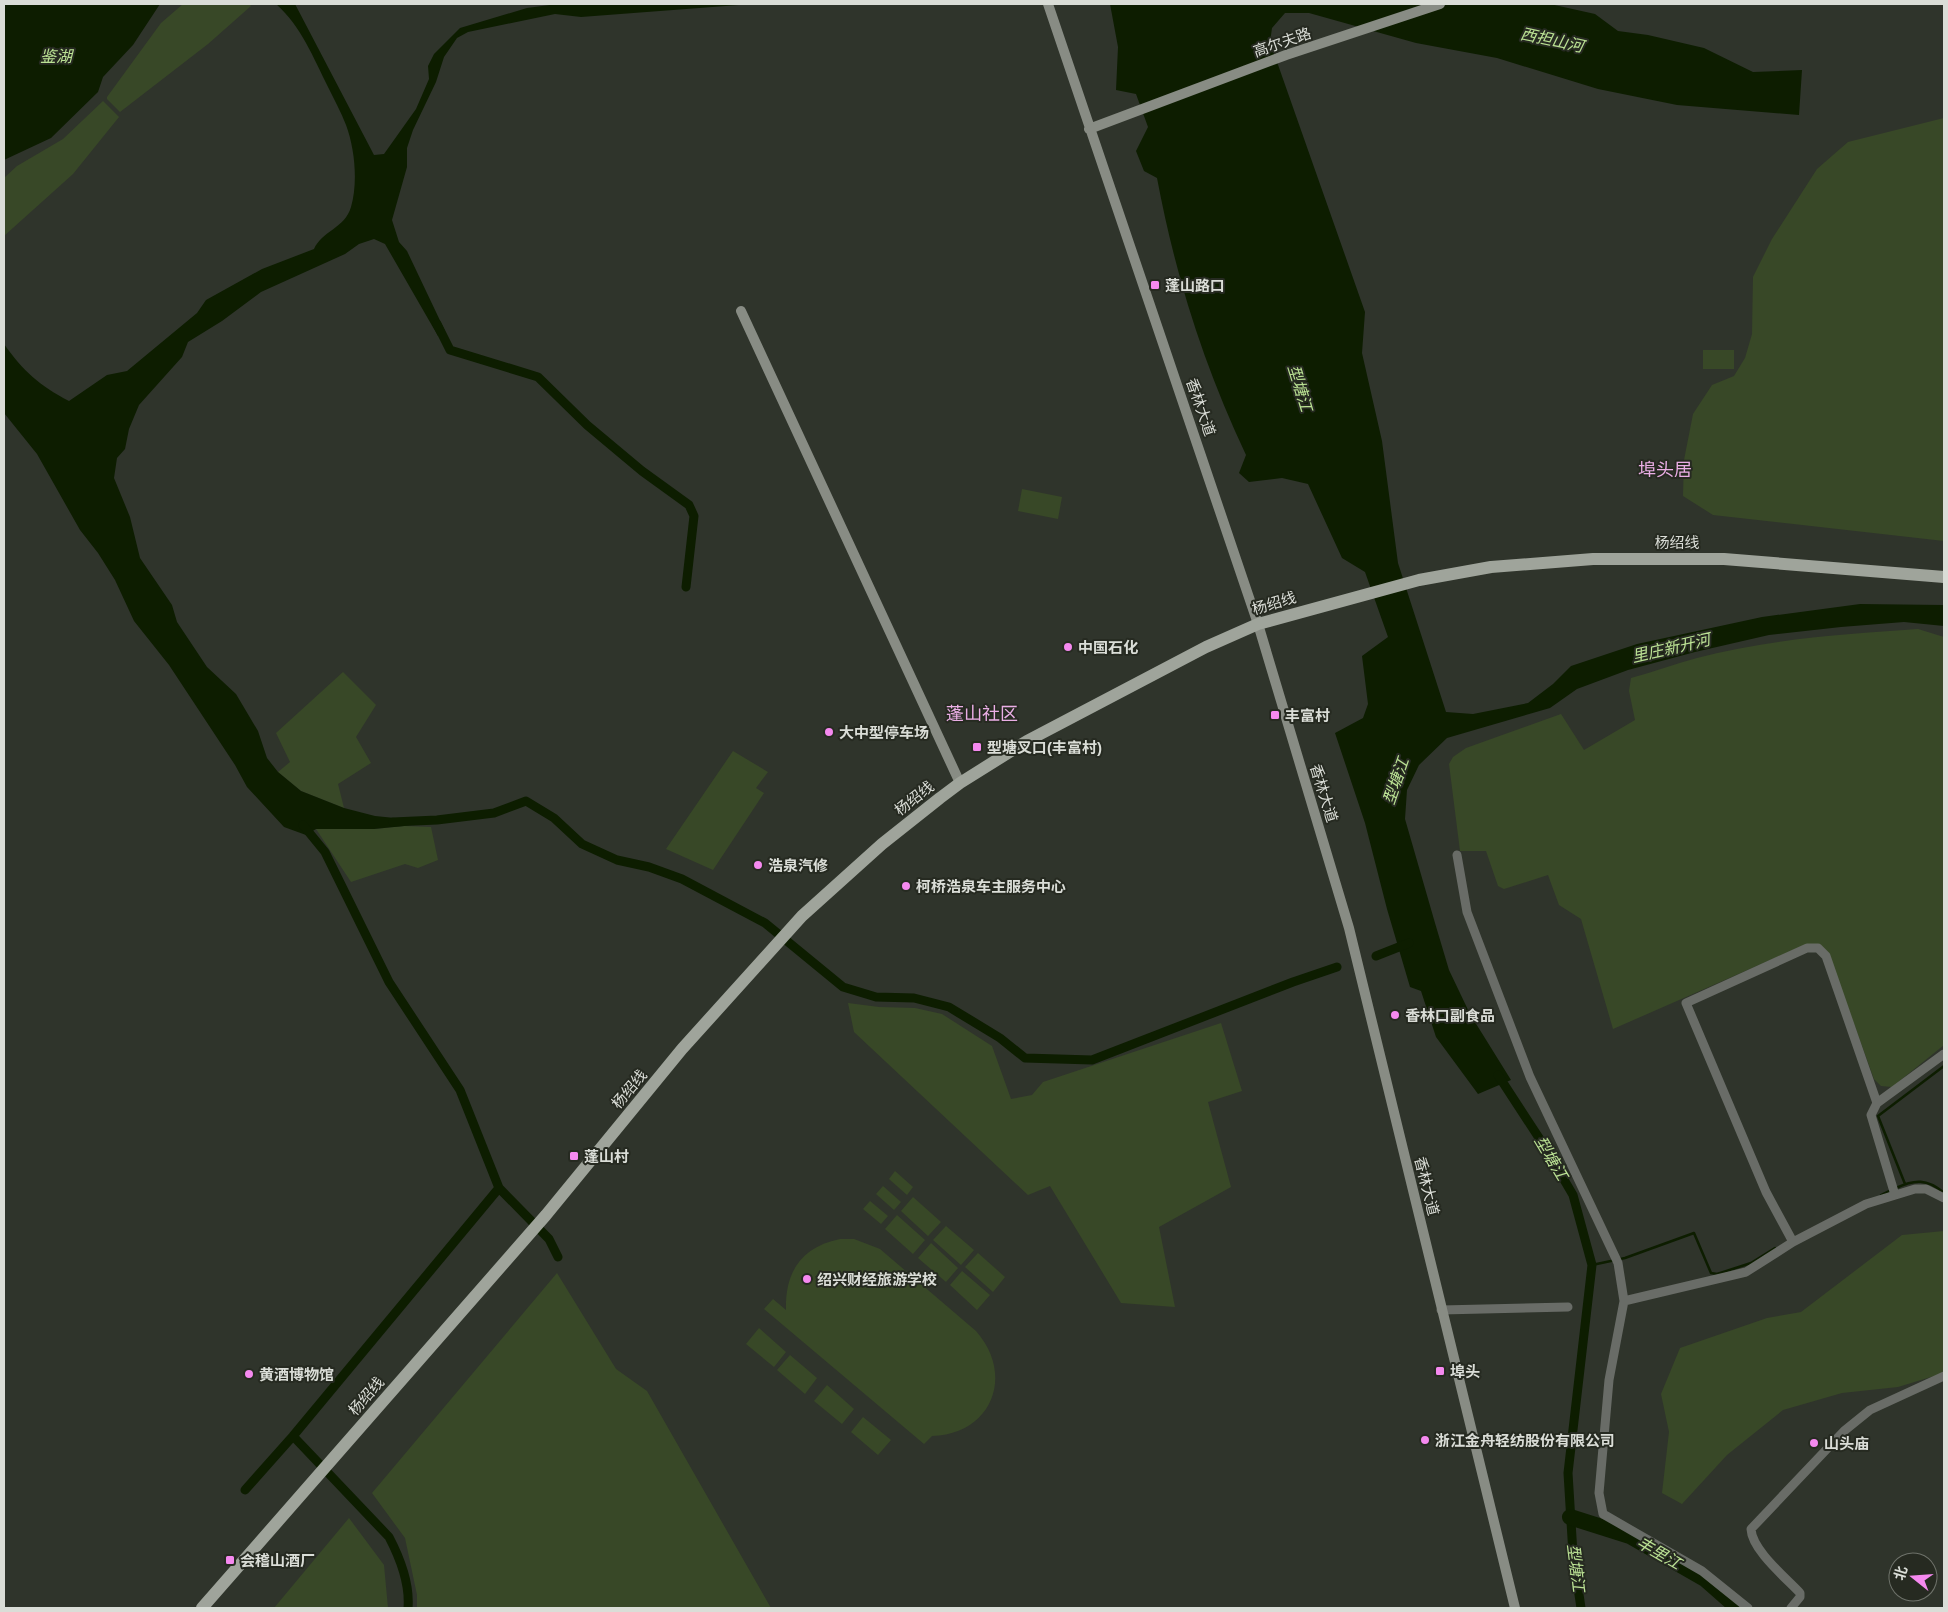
<svg xmlns="http://www.w3.org/2000/svg" width="1948" height="1612" font-family="Arial,'Noto Sans SC',sans-serif">
<rect width="100%" height="100%" fill="#2f342b"/>
<path fill="#384827" d="M183 4H249L251 6 208 44 120 112 107 99V97L161 23Z
M103 101 119 117 73 174 4 236V178L17 166 63 139Z
M1944 118V541L1713 515 1683 496 1684 460 1693 414 1712 385 1734 376 1745 358 1752 334 1753 277 1772 239 1817 169 1848 142Z
M1703 350H1734V369H1703Z
M1022 489 1062 497 1058 519 1018 511Z
M1918 629 1944 637V1045L1892 1087 1881 1086 1874 1079 1828 952 1820 944H1807L1613 1029 1581 919 1559 905 1548 875 1504 889 1498 886 1486 851H1460L1449 764 1453 757 1466 748 1561 714 1584 750 1635 720 1629 691 1631 678C1653 672 1675 664 1697 658 1769 639 1844 634 1918 629Z
M343 672 376 705 356 737 371 763 338 784 344 808 301 791 278 772 290 762 276 733Z
M733 751 768 772 756 788 764 793 713 870 666 849Z
M404 826 431 827 438 860 418 868 405 864 351 882 316 829H374Z
M848 1003 879 1007 915 1008 942 1014 992 1046 1011 1099 1032 1095 1043 1082 1221 1023 1242 1091 1208 1102 1231 1187 1159 1227 1175 1307 1121 1303 1050 1186 1028 1195 854 1032Z
M895 1171 913 1187 907 1195 889 1179Z
M883 1186 901 1202 894 1210 876 1194Z
M913 1197 941 1222 928 1236 901 1211Z
M870 1201 888 1216 881 1224 863 1209Z
M897 1215 925 1240 913 1254 885 1229Z
M946 1226 974 1250 961 1265 933 1240Z
M1944 1231V1373L1898 1387 1842 1393 1783 1410 1727 1455 1682 1504 1662 1493 1669 1432 1661 1394 1680 1348 1767 1318 1801 1312 1902 1235Z
M840 1239H854L880 1249 976 1331C1015 1375 992 1434 932 1436L924 1444 764 1309 773 1299 786 1310C785 1272 801 1247 840 1239Z
M931 1243 958 1268 946 1282 918 1258Z
M978 1253 1005 1277 993 1292 965 1267Z
M962 1271 990 1295 977 1310 950 1285Z
M557 1273 616 1369 647 1391 771 1608H417V1595L405 1538 372 1493Z
M759 1328 786 1352 774 1367 746 1344Z
M790 1355 817 1378 805 1394 777 1370Z
M827 1385 854 1409 842 1424 814 1401Z
M863 1417 891 1440 878 1455 851 1432Z
M349 1518 384 1565 388 1608H274Z"/>
<path fill="#0d1d00" d="M4 4H160L133 45 103 77 98 92 51 138 4 160Z
M276 4H295L374 155 384 154 416 109 429 79 428 66 434 54 460 28 527 8 557 4H752L581 17 555 14 468 32 457 38 444 57 436 82 413 130 407 148V167L392 220 399 242 407 251 445 331 438 336 385 244 374 239 359 244 345 254 261 292 222 321 188 342 182 357 139 405 129 429 125 449 117 458 114 478 130 517 140 558 172 605 177 622 207 667 236 694 258 731 267 758 278 772 301 791 344 808 375 816 405 819 404 826 374 829H316L306 835 284 827 247 787 235 765 169 665 134 621 115 580 98 553 80 530 37 454 4 413V344C23 371 40 386 69 401L107 375 127 371 197 313 206 300 262 269 314 249C322 231 345 228 351 207 358 183 355 149 346 125 341 112 334 99 328 87 313 57 301 26 276 4Z
M1110 4H1550L1595 14 1618 31 1648 35 1704 48 1753 72 1802 70 1799 115 1677 105 1598 89 1497 58 1416 43 1309 13H1285L1272 28 1270 42 1365 312 1362 353 1382 441 1398 563 1446 712 1473 714 1528 703 1553 684 1571 666 1637 644 1762 617 1860 604 1944 605V626L1904 622 1841 627 1769 635 1695 652 1628 670 1577 689 1550 708 1447 738 1419 765 1407 790 1405 819 1435 923 1449 970 1470 1014 1511 1080 1478 1094 1436 1037 1421 991 1410 987 1387 909 1365 823 1335 733 1363 718 1368 704 1362 656 1388 637 1365 572 1342 558 1308 484 1282 478 1249 482 1239 473 1246 455C1203 363 1176 278 1157 178L1144 171 1136 151 1148 127 1136 94 1116 90 1118 47Z"/>
<g fill="none" stroke-linecap="round" stroke-linejoin="round">
<path stroke="#0d1d00" stroke-width="2.5" d="M1905 1184 1878 1116 1944 1066
M1896 1188C1915 1179 1927 1179 1943 1192
M1881 1195 1891 1190
M1592 1265 1625 1258 1694 1233 1711 1273 1717 1274 1751 1263 1775 1248"/>
<path stroke="#0d1d00" stroke-width="9" d="M437 324 450 350 538 377 587 425 642 471 689 505 694 516 686 587
M393 822 437 820 494 813 526 801 554 818 582 844 617 860 649 867 682 879 765 923 843 987 876 997 914 998 949 1007 1000 1038 1025 1058 1092 1060 1293 982 1337 967
M1376 956 1409 943
M1498 1075 1543 1144 1573 1195 1592 1265 1568 1473 1573 1554 1581 1608
M499 1188 549 1239 558 1257
M293 1436 389 1537C400 1558 410 1584 408 1608
M245 1490 293 1436 499 1188 460 1090 389 982 325 852 303 825"/>
<path stroke="#0d1d00" stroke-width="16" d="M1570 1517 1630 1536 1705 1579 1738 1608"/>
<path stroke="#696c67" stroke-width="9" d="M1457 855 1467 912 1530 1077 1618 1263 1624 1301 1609 1380 1599 1493 1603 1514 1702 1571 1748 1608
M1877 1103 1871 1115 1895 1195
M1793 1242 1766 1192 1686 1003 1807 948H1818L1826 956 1877 1103 1944 1054
M1624 1301 1746 1272 1793 1242 1866 1204 1915 1189H1926L1944 1198
M1441 1310 1568 1307
M1791 1608 1800 1597V1593C1785 1577 1752 1550 1751 1529L1844 1431 1870 1410 1944 1376"/>
<path stroke="#888c84" stroke-width="10" d="M1048 4 1258 624 1349 928 1515 1608
M1089 129 1286 55 1440 4
M741 311 960 783"/>
<path stroke="#9fa49b" stroke-width="12" d="M202 1608 546 1215 682 1049 802 916 882 844 940 798 960 783 1027 741 1206 647 1258 624 1419 580 1491 567 1593 559H1724L1944 577"/>
</g>
<g fill="#f589ef" stroke="#262a21" stroke-width="2">
<rect x="1150" y="280" width="10" height="10" rx="2.5"/>
<circle cx="1068" cy="647" r="5"/>
<rect x="1270" y="710" width="10" height="10" rx="2.5"/>
<circle cx="829" cy="732" r="5"/>
<rect x="972" y="742" width="10" height="10" rx="2.5"/>
<circle cx="758" cy="865" r="5"/>
<circle cx="906" cy="886" r="5"/>
<circle cx="1395" cy="1015" r="5"/>
<rect x="569" y="1151" width="10" height="10" rx="2.5"/>
<circle cx="807" cy="1279" r="5"/>
<rect x="1435" y="1366" width="10" height="10" rx="2.5"/>
<circle cx="249" cy="1374" r="5"/>
<circle cx="1425" cy="1440" r="5"/>
<circle cx="1814" cy="1443" r="5"/>
<rect x="225" y="1555" width="10" height="10" rx="2.5"/>
</g>
<g text-anchor="middle" dominant-baseline="central" stroke-width="4" stroke-linejoin="round" paint-order="stroke">
<g font-size="15" fill="#daddd7" stroke="#262a21">
<text transform="translate(1282 42) rotate(-19)">高尔夫路</text>
<text transform="translate(1201 407) rotate(71)">香林大道</text>
<text x="1677" y="542">杨绍线</text>
<text transform="translate(1274 603) rotate(-17)">杨绍线</text>
<text transform="translate(1324 793) rotate(73)">香林大道</text>
<text transform="translate(914 798) rotate(-38)">杨绍线</text>
<text transform="translate(629 1089) rotate(-50)">杨绍线</text>
<text transform="translate(1427 1186) rotate(76)">香林大道</text>
<text transform="translate(366 1396) rotate(-49)">杨绍线</text>
</g>
<g font-size="15" font-weight="bold" fill="#daddd7" stroke="#262a21" text-anchor="start">
<text x="1165" y="285">蓬山路口</text>
<text x="1078" y="647">中国石化</text>
<text x="1285" y="715">丰富村</text>
<text x="839" y="732">大中型停车场</text>
<text x="987" y="747">型塘叉口(丰富村)</text>
<text x="768" y="865">浩泉汽修</text>
<text x="916" y="886">柯桥浩泉车主服务中心</text>
<text x="1405" y="1015">香林口副食品</text>
<text x="584" y="1156">蓬山村</text>
<text x="817" y="1279">绍兴财经旅游学校</text>
<text x="1450" y="1371">埠头</text>
<text x="259" y="1374">黄酒博物馆</text>
<text x="1435" y="1440">浙江金舟轻纺股份有限公司</text>
<text x="1824" y="1443">山头庙</text>
<text x="240" y="1560">会稽山酒厂</text>
</g>
<g font-size="16" font-style="italic" fill="#bbe294" stroke="#262a21">
<text transform="translate(1552 40) rotate(12)">西担山河</text>
<text x="56" y="56">鉴湖</text>
<text transform="translate(1300 388) rotate(73)">型塘江</text>
<text transform="translate(1671 648) rotate(-13)">里庄新开河</text>
<text transform="translate(1396 781) rotate(-71)">型塘江</text>
<text transform="translate(1551 1158) rotate(59)">型塘江</text>
<text transform="translate(1659 1553) rotate(30)">丰里江</text>
<text transform="translate(1576 1568) rotate(83)">型塘江</text>
</g>
<g font-size="18" fill="#eaaee5" stroke="#262a21">
<text x="1665" y="470">埠头居</text>
<text x="982" y="714">蓬山社区</text>
</g>
</g>
<rect width="1948" height="1612" fill="none" stroke="#daddd7" stroke-width="10"/>
<g transform="translate(1913 1577) rotate(287)"><circle r="24" fill="#262a21" stroke="#6e726a"/>
<path d="M0-4L9 19L0 12L-9 19Z" fill="#f589ef"/>
<text y="-8" font-size="14" font-weight="bold" text-anchor="middle" fill="#daddd7">北</text>
</g>
</svg>
